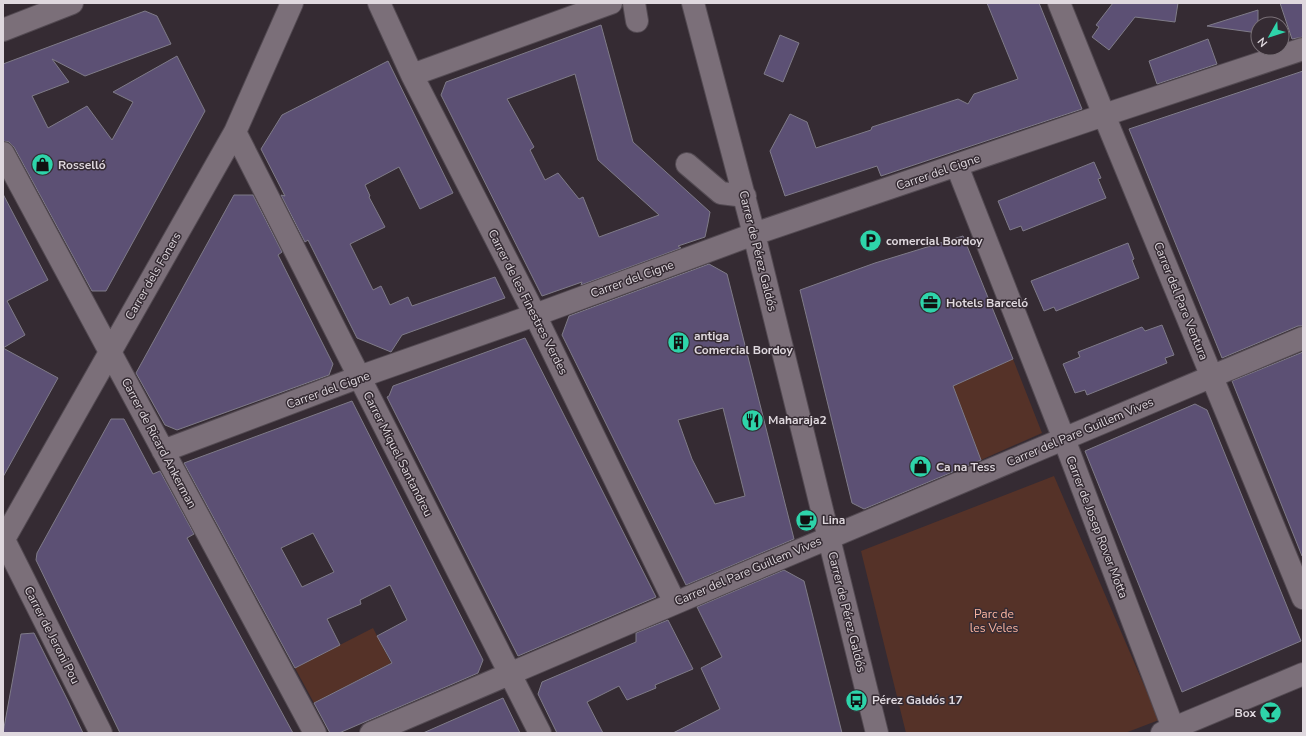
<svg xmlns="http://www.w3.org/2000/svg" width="1306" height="736" font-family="'Nunito Sans',sans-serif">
<rect width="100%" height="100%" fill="#352b33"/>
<path fill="#553228" d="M1013 359 1042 433 981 460 953 386Z
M1054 476 1159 720 1125 733H906L861 551Z
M373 628 391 663 314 703 295 668Z"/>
<path fill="#5c5074" stroke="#7f7b88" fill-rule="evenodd" d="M987 3H1039L1082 109 881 176 877 166 785 196 770 151 790 114 807 122 816 148 871 130 872 127 958 99 968 104 974 94 1018 79Z
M1113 3H1178L1175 22 1135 17 1109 50 1092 37 1099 27 1096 25Z
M1280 3H1303V37L1292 39Z
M1258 10V33L1207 26Z
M145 11 157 16 171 44 85 76 52 59 69 82 32 96 48 128 87 106 112 140 133 102 113 92 177 56 205 111 106 291H92L14 147 9 142 3 141V64Z
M601 25 633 142 710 212 708 223 705 237 678 246 681 248 581 285 582 282 542 296 441 95 446 82ZM575 74 598 160 659 215 599 237 583 197 579 199 558 173 545 180 530 150 534 147 507 99Z
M780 35 799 43 783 82 764 74Z
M1208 39 1217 64 1157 84 1149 61Z
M388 61 453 193 420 209 399 167 365 185 370 196 369 197 385 227 350 244 373 290 381 286 390 305 408 297 412 306 495 277 505 298 402 335 391 352 357 338 308 240 305 242 281 195 285 196 261 149 282 115Z
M1303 71V326H1298L1222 358 1129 129Z
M1094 162 1101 178 1098 179 1106 198 1023 231 1021 226 1010 230 998 201Z
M3 194 48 280 7 301 25 335 3 348 58 378 3 477Z
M234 195H253L282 252 278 255 333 364 329 375 177 430 165 425 136 373Z
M963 236 1013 359 953 386 981 460 864 509 852 503 800 290 875 263Z
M1128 243 1134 259 1132 260 1139 278 1056 311 1054 307 1044 311 1031 281Z
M709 264 727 274 794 539 686 585 562 335 569 316ZM723 408 745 496 715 504 692 459 678 420Z
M1162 325 1174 355 1165 358 1167 363 1087 395 1085 390 1075 393 1063 364 1080 357 1078 352 1142 327 1145 331Z
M525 338 656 597 518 656 387 397 389 396 393 386Z
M1303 352V556H1302L1232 381Z
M352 401 483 660 478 673 339 733H330L314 703 392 663 377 636 407 620 390 585 360 600 361 604 327 619 340 645 295 668 184 463ZM313 533 334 572 302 587 281 548Z
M1195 404 1207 410 1301 641 1182 692 1085 451Z
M111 419H124L153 474 160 471 194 534 187 538 293 733H120L36 560 37 553Z
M784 570 804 581 842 733H673L720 709 701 668 722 657 697 607Z
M668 620 693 669 655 685 656 688 627 700 619 686 587 702 603 733H557L538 694 542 682 636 642V633Z
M34 633 68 701 83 733H3L21 634Z
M503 698 520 733H423Z"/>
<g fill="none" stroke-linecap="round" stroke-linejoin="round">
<defs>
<path id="minor" d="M379 3 412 75 535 315 675 603
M634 3 637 21
M693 3 754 234 877 733
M1059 3 1104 115 1303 598
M3 30 72 3
M412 75 611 3
M235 132 540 733
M3 153 315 733
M687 164 721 193 745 196
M957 166 1064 439 1175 733
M163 451 359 377 535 315 754 234 1104 115 1303 49
M3 538 101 733
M3 544 4 539 235 132 292 3
M371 733C681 600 992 468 1303 338
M1162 733 1303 674"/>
</defs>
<use href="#minor" stroke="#534a52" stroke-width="24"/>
<use href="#minor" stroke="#7b6f79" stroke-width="22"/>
</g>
<defs>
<symbol id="shop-disc" viewBox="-11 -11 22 22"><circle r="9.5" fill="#2ed4aa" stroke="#352b33"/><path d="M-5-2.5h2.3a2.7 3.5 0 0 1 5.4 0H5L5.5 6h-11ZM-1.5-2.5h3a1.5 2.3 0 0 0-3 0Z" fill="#111"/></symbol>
<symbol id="parking-disc" viewBox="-11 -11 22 22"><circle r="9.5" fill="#2ed4aa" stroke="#352b33"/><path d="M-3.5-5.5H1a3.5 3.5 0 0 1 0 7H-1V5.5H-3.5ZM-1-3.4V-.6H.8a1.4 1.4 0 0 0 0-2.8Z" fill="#111"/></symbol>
<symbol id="office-disc" viewBox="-11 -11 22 22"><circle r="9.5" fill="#2ed4aa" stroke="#352b33"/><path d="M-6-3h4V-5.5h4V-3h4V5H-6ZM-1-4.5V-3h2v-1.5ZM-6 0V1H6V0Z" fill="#111"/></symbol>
<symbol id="building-disc" viewBox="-11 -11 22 22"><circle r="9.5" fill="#2ed4aa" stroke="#352b33"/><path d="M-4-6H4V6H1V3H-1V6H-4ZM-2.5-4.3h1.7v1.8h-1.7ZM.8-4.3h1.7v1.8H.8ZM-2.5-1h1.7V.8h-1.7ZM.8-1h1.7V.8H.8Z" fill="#111"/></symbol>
<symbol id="restaurant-disc" viewBox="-11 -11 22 22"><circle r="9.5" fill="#2ed4aa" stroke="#352b33"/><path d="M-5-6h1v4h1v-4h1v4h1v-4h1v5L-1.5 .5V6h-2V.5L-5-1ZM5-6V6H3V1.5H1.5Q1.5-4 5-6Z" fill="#111"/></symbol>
<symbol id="cafe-disc" viewBox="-11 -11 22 22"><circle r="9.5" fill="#2ed4aa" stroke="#352b33"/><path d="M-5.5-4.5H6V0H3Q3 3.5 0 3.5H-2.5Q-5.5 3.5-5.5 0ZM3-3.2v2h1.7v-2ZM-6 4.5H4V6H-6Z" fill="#111"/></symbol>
<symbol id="bus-disc" viewBox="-11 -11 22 22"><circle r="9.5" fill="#2ed4aa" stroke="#352b33"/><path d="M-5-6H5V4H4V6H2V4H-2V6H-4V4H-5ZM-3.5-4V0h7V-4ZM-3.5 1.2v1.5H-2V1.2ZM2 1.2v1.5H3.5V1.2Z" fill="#111"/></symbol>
<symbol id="bar-disc" viewBox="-11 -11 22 22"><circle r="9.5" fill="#2ed4aa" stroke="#352b33"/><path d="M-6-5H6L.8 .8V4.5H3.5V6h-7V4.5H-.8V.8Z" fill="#111"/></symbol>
</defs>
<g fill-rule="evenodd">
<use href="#shop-disc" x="30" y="152" width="25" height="25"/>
<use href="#parking-disc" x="858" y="228" width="25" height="25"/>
<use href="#office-disc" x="918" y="290" width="25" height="25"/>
<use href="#building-disc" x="666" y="330" width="25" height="25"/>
<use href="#restaurant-disc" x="740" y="408" width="25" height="25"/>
<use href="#shop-disc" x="908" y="454" width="25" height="25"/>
<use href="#cafe-disc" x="794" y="508" width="25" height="25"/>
<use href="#bus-disc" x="844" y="688" width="25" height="25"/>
<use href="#bar-disc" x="1258" y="700" width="25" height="25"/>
</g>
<g text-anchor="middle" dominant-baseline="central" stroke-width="3" stroke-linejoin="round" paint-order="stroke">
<g font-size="12" font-weight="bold" fill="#dfd8de" stroke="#352b33" text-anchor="start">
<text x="58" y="165">Rosselló</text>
<text x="886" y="241">comercial Bordoy</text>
<text x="946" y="303">Hotels Barceló</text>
<text x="694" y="336">antiga<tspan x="694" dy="14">Comercial Bordoy</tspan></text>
<text x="768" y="420">Maharaja2</text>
<text x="936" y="467">Ca na Tess</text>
<text x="822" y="520">Lina</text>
<text x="872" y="700">Pérez Galdós 17</text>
<text x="1256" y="713" text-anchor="end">Box</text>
</g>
<g font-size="12" fill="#dfd8de" stroke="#352b33">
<text transform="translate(938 172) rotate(-19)">Carrer del Cigne</text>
<text transform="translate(758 251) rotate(76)">Carrer de Pérez Galdós</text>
<text transform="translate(153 276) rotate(-60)">Carrer dels Foners</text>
<text transform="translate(632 279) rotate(-20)">Carrer del Cigne</text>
<text transform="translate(1181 301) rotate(68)">Carrer del Pare Ventura</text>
<text transform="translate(528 302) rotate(63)">Carrer de les Finestres Verdes</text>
<text transform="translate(328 390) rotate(-20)">Carrer del Cigne</text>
<text transform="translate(1080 432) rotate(-23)">Carrer del Pare Guillem Vives</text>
<text transform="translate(159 443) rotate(62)">Carrer de Ricard Ankerman</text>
<text transform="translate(398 454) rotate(63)">Carrer Miquel Santandreu</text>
<text transform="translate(1097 527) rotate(69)">Carrer de Josep Rover Motta</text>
<text transform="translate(748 571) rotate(-23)">Carrer del Pare Guillem Vives</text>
<text transform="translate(847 612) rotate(76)">Carrer de Pérez Galdós</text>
<text transform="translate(52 635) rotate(63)">Carrer de Jeroni Pou</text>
</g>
<g font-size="12" fill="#fbb49f" stroke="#352b33">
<text x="994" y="614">Parc de<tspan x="994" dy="14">les Veles</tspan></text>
</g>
</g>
<rect width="1306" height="736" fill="none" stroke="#dfd8de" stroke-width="8"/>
<g transform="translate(1270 36) rotate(231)"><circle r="19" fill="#352b33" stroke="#797077"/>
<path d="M0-3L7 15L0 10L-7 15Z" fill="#2ed4aa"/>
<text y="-6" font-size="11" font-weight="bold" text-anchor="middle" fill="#dfd8de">N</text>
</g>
</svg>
